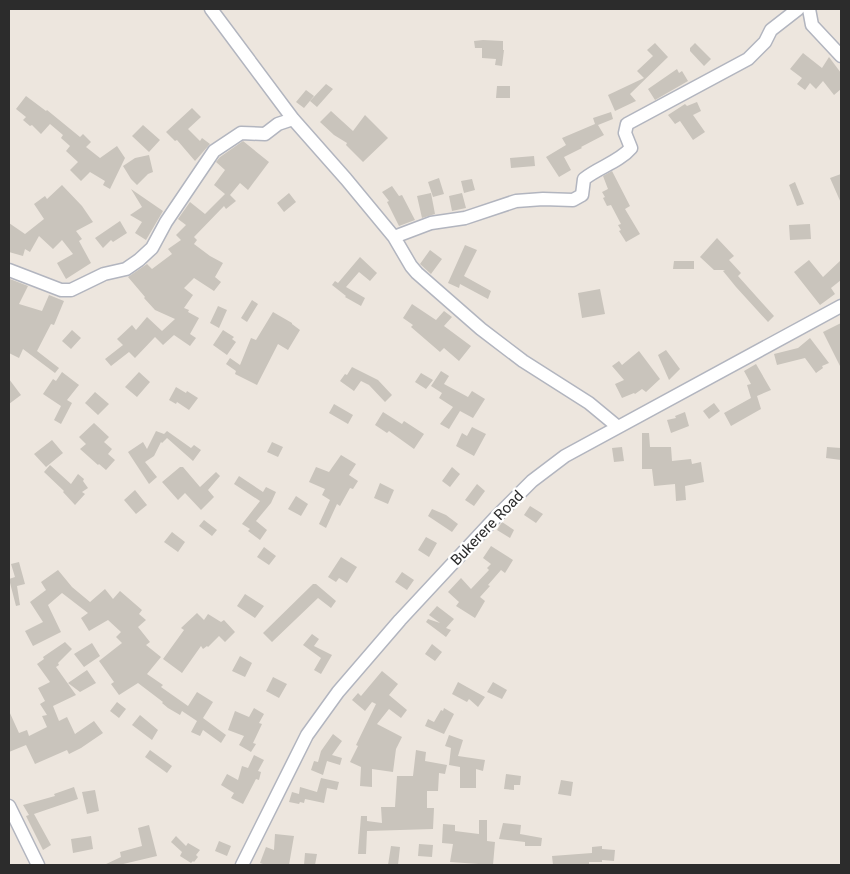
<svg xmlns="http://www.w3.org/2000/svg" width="850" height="874" font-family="Roboto,sans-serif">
<rect width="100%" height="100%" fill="#ede6de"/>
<path fill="#c9c4bc" d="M483 40 503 41V50H504L502 66 495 65 496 59 482 58V48H475L474 41Z
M655 43 668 57 630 94 636 101 615 111 608 95 644 78 637 71 653 56 647 50Z
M695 43 711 59 704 66 690 51V48Z
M803 53 822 68 829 57 841 73V89L834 95 823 81 816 89 810 83 805 90 797 84 802 78 790 69Z
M677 69 679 73 682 71 688 81 655 100 648 89Z
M326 84 333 89 317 107 310 101Z
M497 86H510V98H496Z
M306 90 314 96 304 108 296 102Z
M26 96 46 111 47 110 80 137 83 134 91 142 86 147 100 158 117 146 125 158 110 189 103 185 105 181 90 172 81 181 70 170 78 162 66 151 70 146 61 138 63 135 50 124 41 134 32 125 30 126 23 120 26 117 16 109Z
M697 102 701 111 693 115 705 132 693 140 680 121 675 124 668 115 685 104 687 106Z
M192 108 201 117 188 129 200 141 202 138 210 144 195 161 177 140 175 141 166 132Z
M331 111 353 131 365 115 388 138 363 162 346 145 347 143 334 135 320 122Z
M611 112 613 119 598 125 604 135 581 147 582 148 564 157 571 170 559 177 546 157 566 145 562 138 595 124 593 118Z
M143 125 160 140 149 152 132 136Z
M243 141 269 162 248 190 240 183 230 195 236 201 226 209 224 206 194 237 197 240 194 244 210 256 223 263 215 277 221 282 214 291 194 278 184 288 193 295 184 308 189 310 188 312 199 318 190 334 196 338 190 346 174 335 163 345 155 337 135 358 129 352 111 366 105 359 123 345 117 339 132 325 136 330 147 317 162 331 175 319 155 310 144 298 145 297 128 277 147 264 152 269 172 254 168 249 181 240 176 235 186 225 178 219 190 202 205 214 225 194 214 185 225 170 216 162 220 157Z
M149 155 153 172 148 174 137 185 131 179 123 166 135 158Z
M534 156 535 166 511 168 510 158Z
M612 171 630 206 625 209 640 234 626 242 619 231 621 230 618 225 621 224 611 205 607 206 603 198 605 197 602 192 608 189 603 176Z
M841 174V203L830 178Z
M439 178 444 194 433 197 428 182Z
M472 179 475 190 464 193 461 181Z
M795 182 804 204 797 206 789 185Z
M62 185 82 206 93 222 76 231 82 239 79 241 91 263 66 279 57 263 73 254 62 240 53 249 39 236 30 252 25 249 23 256 9 252V223L25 234 44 219 34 204 45 196 47 199Z
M392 186 399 196 402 195 415 220 399 226 387 202 389 201 382 192Z
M131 189 163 211 146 240 135 233 142 222 130 215 142 207Z
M289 193 296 202 284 212 277 203Z
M431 193 435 214 422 218 417 196Z
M462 193 466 208 452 211 449 196Z
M120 221 127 233 113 242 111 240 103 248 95 238Z
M810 224 811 239 790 240 789 225Z
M717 238 734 256 729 260 741 273 738 276 774 316 768 322 736 287 723 271 725 270H714L700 257Z
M465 245 477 250 464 276 491 291 488 299 460 284 459 288 448 283Z
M430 250 442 259 431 274 420 264Z
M360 257 377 273 370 281 359 272 346 287 365 298 361 306 345 297 346 296 332 285 335 281 338 283Z
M809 260 823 277 841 260V280L831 288 835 294 820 305 794 272Z
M674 261H694V269H673Z
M10 279 28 286 19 304 42 311 49 295 64 301 54 325 51 324 37 351 59 368 55 373 23 349 19 358 9 353V282Z
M600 289 605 314 582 318 578 293Z
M252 300 258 304 247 322 241 318Z
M412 304 436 320 444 311 452 317 444 326 471 346 459 361 444 348 440 352 411 327 413 325 403 318Z
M218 306 227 310 219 328 210 323Z
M273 312 292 323V324L300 330 288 350 278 344 257 385 235 374 236 371 226 364 230 358 240 365 251 338 256 340Z
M841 323V368L823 332Z
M72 330 81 338 71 349 62 341Z
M223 330 234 337 232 339 236 342 227 355 213 345Z
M810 338 829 363 822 366 823 368 816 373 805 358 777 365 774 354 798 348Z
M666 350 680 369 669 380 658 355Z
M639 351 660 379 646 392 642 389 635 394 634 393 622 398 615 384 624 380 612 366 619 361 622 365Z
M756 364 771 390 757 396 761 409 731 426 724 413 751 398 747 385 751 384 744 371Z
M352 367 378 380 392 395 385 402 369 385 361 381 354 391 340 381 345 374 347 375Z
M441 371 449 376 444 384 468 397 472 391 485 399 473 418 460 411 449 429 440 424 453 407 439 398 442 393 431 386Z
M62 372 79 385 67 400 72 403 61 424 54 420 61 406 43 394 53 379 56 381Z
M139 372 150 382 137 397 125 387Z
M421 373 433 380 426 389 415 382Z
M9 379 21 395 9 404Z
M176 387 186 393 187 391 198 398 189 410 177 402 176 404 169 400Z
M95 392 109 404 98 415 85 403Z
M714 403 720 411 709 419 703 411Z
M334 404 353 415 348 424 329 413Z
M383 412 402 424 404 421 424 434 414 449 389 431 387 433 375 425Z
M685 412 689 426 671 433 667 420 676 418 675 416Z
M94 423 109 437 104 442 112 449 108 454 115 460 106 470 99 464 98 465 80 449 86 444 79 437Z
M472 427 486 434 474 456 456 446 462 433 467 436Z
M156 431 164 434 167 431 191 448 194 445 201 450 193 461 167 438 162 443 161 442 154 456 145 462 157 477 149 484 128 452 143 442 147 449Z
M642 433H649L650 447H671L672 461 691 459 692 464 701 462 704 482 685 486 686 500 676 501 675 484 654 486 652 469H642Z
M52 440 63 453 46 467 34 454Z
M272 442 283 447 278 457 267 452Z
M622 447 624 461 614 462 612 448Z
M827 447 841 448V460L826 458Z
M341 455 356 464 349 475 358 481 353 489 350 488 340 506 337 504 326 528 319 524 330 500 322 495 325 489 309 482 316 467 329 472Z
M50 465 71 484 78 474 84 479 83 481 88 488 82 492 85 494 75 505 63 492 64 491 44 472Z
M180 467H183L200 487 216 472 220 476 208 490 214 497 201 510 185 493 178 500 162 482Z
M452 467 460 474 450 487 442 481Z
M239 476 263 492 266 487 276 492 271 503 256 521 267 530 260 540 248 531 250 529 242 524 260 501 234 484Z
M380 483 394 490 388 504 374 498Z
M477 484 485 491 474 506 465 500Z
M135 490 147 505 136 514 124 500Z
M296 496 308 504 301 516 288 509Z
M530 506 543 514 536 523 524 515Z
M432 509 446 515 458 524 452 532 428 516Z
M204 520 217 530 212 536 199 526Z
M502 522 514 530 510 538 497 530Z
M172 532 185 542 178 552 164 542Z
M426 537 437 543 429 557 418 550Z
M491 546 513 560 505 573 501 570 488 585 490 586 480 597 485 601 475 618 456 606 459 602 448 592 461 578 471 589 489 570 487 568 491 564 483 558Z
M264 547 276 556 269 565 257 557Z
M341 557 357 567 347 583 339 578 336 582 328 577Z
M19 562 25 584 17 586 20 605 16 606 9 579 15 577 11 564Z
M58 570 72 587 90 602 105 589 113 599 120 591 142 610 139 614 146 620 138 627 150 642 146 645 161 657 147 674 163 685 161 687 188 706 197 692 213 702 203 718 226 735 221 743 203 730 200 736 191 732 197 721 182 711 180 715 168 708 162 703 163 702 138 683 119 695 111 684 114 682 99 661 122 643 116 637 121 632 108 620 89 631 81 618 88 613 62 593 48 605 61 632 33 646 25 631 43 622 30 602 46 590 41 582Z
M402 572 414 580 407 590 395 582Z
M313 584H316L336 601 331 608 318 598 272 642 263 633Z
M245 594 264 606 255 618 237 606Z
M437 606 454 619 446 628 451 630 446 637 426 622 428 619 440 623 429 615Z
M197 613 204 620 208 614 221 622 224 620 235 632 225 642 219 636 208 647 207 646 203 649 201 646 182 673 163 659 184 630 181 628Z
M312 634 319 639 314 646 332 655 321 674 314 670 321 658 303 645Z
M65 642 72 649 58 663 59 665 56 667 76 695 53 706 59 721 67 717 75 734 94 721 103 733 81 748 69 754 67 750 35 764 26 745 9 752V711L19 733 27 730 29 736 47 727 42 716 47 715 40 704 45 701 38 688 50 682 37 664 44 659 43 657Z
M92 643 100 656 84 667 74 654Z
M432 644 442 652 435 661 425 654Z
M240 656 252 663 245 677 232 671Z
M87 670 96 683 80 692 68 683Z
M382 671 398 684 389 695 407 710 401 718 389 709 377 724 402 737 396 749 393 772 372 769V787L360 786 361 767 350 762 358 746 356 745 376 704 372 702 365 711 352 700 358 693 361 696Z
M273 677 287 684 279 698 266 691Z
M458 682 485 697 478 707 469 699 467 702 452 694Z
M493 682 507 690 502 699 487 692Z
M117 702 126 709 119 718 110 711Z
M254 708 264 714 259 723 262 724 253 743 256 744 251 752 239 745 244 736 228 730 235 711 249 717Z
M444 708 454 714 444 734 425 726 428 719 434 722 441 710 443 711Z
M140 715 158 730 152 740 132 725Z
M333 734 342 741 332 755 342 758 340 765 327 761 323 775 311 770 314 761 318 762 321 751Z
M449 735 463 740 458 756 485 760 483 771 476 769V788H460V767L449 765 451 748 445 746Z
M150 750 172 766 167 773 145 757Z
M416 750 426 752 425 761 447 765 445 774 439 773 438 791H427V808H434L433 829 367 831 366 854H358L361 816H367V821L382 823 381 807H395L397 776H413Z
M254 755 264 760 258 771 261 772 259 780 256 779 243 804 231 798 234 793 221 785 227 774 238 780 242 766 248 768Z
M506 774 521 776 520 785H514V790L504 789Z
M321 778 339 782 337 790 327 788 324 803 305 799 304 803 300 802 299 804 289 802 292 792 299 794 300 787 317 792Z
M561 780 573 782 571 796 558 794Z
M74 787 78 799 34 814 51 845 43 850 26 816 29 815 23 805 55 796 54 794Z
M95 790 99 811 87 814 82 792Z
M479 820H487V841L495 842 493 865 450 862 453 844 442 843 443 824 455 825V831L479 834Z
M503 823 521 825 520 834 542 838 541 846H525V842L499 839Z
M149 825 157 856 119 865H104L121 857 120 852 142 846 138 828Z
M275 834 294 836 289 865H266L260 863 266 847 274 850Z
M91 836 93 849 73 853 71 839Z
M176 836 186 846 188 843 200 850 196 855 198 857 194 862 193 861 191 863 180 856 182 852 171 842Z
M219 841 231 846 227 856 215 851Z
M419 844 433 845 432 857 418 856Z
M391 846 400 847 398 865H388Z
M602 846V849L615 850 614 861 602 860V862H589V865H553L552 856 592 853V847Z
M305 853 317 854 315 865H304Z"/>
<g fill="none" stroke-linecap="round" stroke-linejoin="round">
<defs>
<path id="minor" d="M211 9 293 119 346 179 394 237 411 266 417 273 481 329 523 361 589 403 618 427
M809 9 812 25 841 56
M394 237 431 223 465 218 516 201 543 199 573 200 582 195 584 179C599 167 619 162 631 148L625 133 627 124 748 59 765 42 771 30 798 9
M9 270 61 290H71L104 274 126 269 139 260 152 248 166 222 214 151 241 133 265 134 278 124 293 119
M9 806 38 865
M242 865 307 735 338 692 400 620 494 519 532 481 565 456 841 306"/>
</defs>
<use href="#minor" stroke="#b2b5bf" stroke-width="15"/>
<use href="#minor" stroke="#fff" stroke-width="12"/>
</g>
<g text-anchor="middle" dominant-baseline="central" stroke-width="4.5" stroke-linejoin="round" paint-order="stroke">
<g font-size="15" fill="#2c2c2c" stroke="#fff">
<text transform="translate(487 528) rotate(-46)">Bukerere Road</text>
</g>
</g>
<rect width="850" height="874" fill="none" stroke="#2c2c2c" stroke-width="20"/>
</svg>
